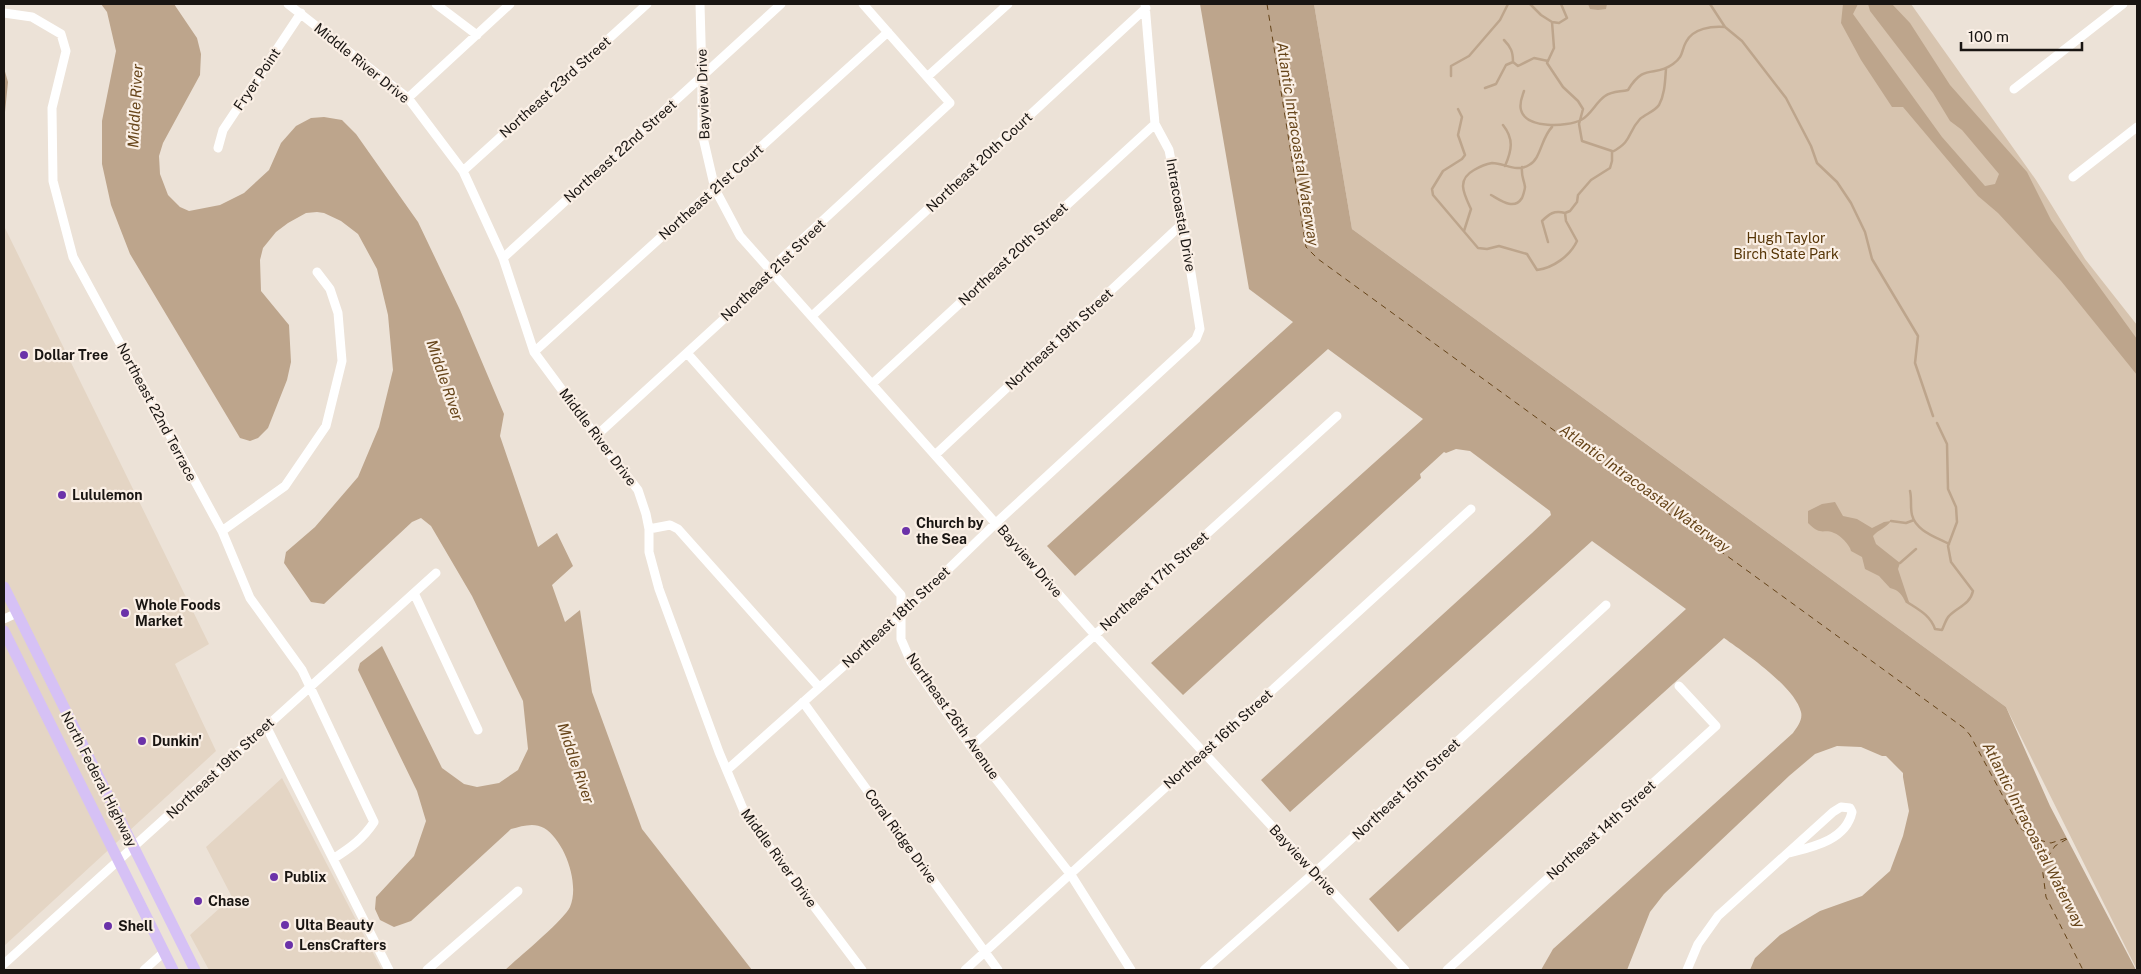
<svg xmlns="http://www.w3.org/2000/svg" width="2141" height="974" font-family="'Public Sans',sans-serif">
<rect width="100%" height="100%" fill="#ece2d7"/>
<path fill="#e4d5c4" d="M4 226 209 644 175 664 216 751 4 946Z
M282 778 382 970H209L190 935 232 897 206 847Z"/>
<path fill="#d7c4af" d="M1314 4H1911L2036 180 2085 259 2137 325V970L2006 707 1352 229Z"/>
<path fill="#bda58c" d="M101 4H174L197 38 201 54 200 75 163 143 159 156 160 174 168 195 180 207 189 211 220 205 244 193 269 170 281 143 296 126 311 118 324 117 342 120 356 134 418 222 460 310 504 414 500 436 538 547 557 533 573 566 552 585 565 622 580 610 592 692 642 829 752 970H505C518 958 564 920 570 907 580 884 565 841 544 828 534 822 522 826 511 829L411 921 394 927 380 920 375 909 376 897 414 856 426 821 417 791 358 670 360 663 382 646 442 768 464 784 477 787 499 783 518 770 528 749 523 701 472 596 431 526 421 518 412 522 324 604 311 602 284 563 286 552 315 527 358 477 379 427 393 370 388 315 377 269 358 234 341 221 324 213 317 212 306 213 288 223 276 232 263 248 260 260 261 291 289 325 291 362 287 380 268 428 258 438 250 441 240 438 130 254 111 205 102 164V121L116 51 107 12Z
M1200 4H1314L1352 229 2006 707 2050 806 2136 970H1750L1755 958 1780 935 1820 911 1862 896 1890 871 1903 836 1909 811 1903 777V773L1886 756H1882L1861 747 1837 746 1815 754 1789 776 1664 894 1650 912 1627 970H1541L1553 949 1793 733C1797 727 1803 720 1801 712 1795 687 1745 653 1724 638L1398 932 1369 899 1686 609 1592 541 1290 812 1261 780 1532 533 1551 515 1550 511 1470 451 1456 449 1446 453 1444 452 1420 474 1421 478 1183 695 1151 663 1423 419 1328 349 1075 576 1047 546 1293 322 1249 289Z
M1588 4H1607L1606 9 1598 10 1590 9Z
M1843 4H1858L1853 14 1942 137 1985 186 1995 184 1999 174 1962 130 1950 121 1933 93 1870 11 1868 4H1892L1910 23 1950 85 2027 172 2051 220 2137 339V375L2061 281 1998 213 1978 196 1903 107H1892L1861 60 1841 23Z
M4 68 8 82 4 122Z
M1835 502 1843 516 1857 519 1872 528 1884 522 1891 521C1886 528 1878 530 1873 536L1876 544 1900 563 1898 569 1909 602 1906 603C1902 595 1899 590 1890 588L1879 576 1865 569 1862 557 1851 551C1850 545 1840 535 1834 533 1823 528 1822 537 1808 523V511L1822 504Z"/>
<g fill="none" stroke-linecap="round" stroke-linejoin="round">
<path stroke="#bda58c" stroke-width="2.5" d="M1530 4 1541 15 1552 22 1554 48 1547 63 1563 87 1578 101 1583 109 1579 124 1582 141 1612 151
M1710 4 1725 27 1742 41 1786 98 1811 146 1817 163 1837 182 1851 203 1865 232 1872 259 1918 336 1915 363 1933 416
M1552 22 1559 23 1567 18 1561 4
M1504 40C1511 47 1513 52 1513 62L1518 66 1534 58 1548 61
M1451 76V66L1469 56 1500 20 1508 4
M1485 88 1496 84 1506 65 1513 62
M1524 91C1522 97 1519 103 1521 110 1526 129 1567 127 1581 120 1591 115 1596 102 1605 96 1612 91 1620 92 1628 90 1645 62 1654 78 1673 64 1684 56 1681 51 1686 42 1693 28 1712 26 1725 27
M1458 109 1462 117 1458 135 1465 155 1462 159 1443 171 1432 189 1433 195 1478 248 1487 249 1499 246 1527 254 1537 270C1553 268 1570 256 1577 241L1566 221 1565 213 1570 211 1577 202 1578 195 1591 180 1610 168 1612 161V152
M1503 125C1514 139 1512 150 1505 166
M1612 152C1633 141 1627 133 1640 119 1646 114 1655 111 1659 105 1665 94 1665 81 1666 69
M1491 195C1500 200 1514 211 1522 198 1523 196 1525 189 1525 187 1524 179 1521 177 1522 167
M1464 231 1471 209C1464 194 1456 180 1474 170 1479 167 1486 164 1492 163 1505 163 1516 173 1529 165 1541 159 1541 138 1552 127
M1548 242 1542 221C1549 214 1554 210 1565 213
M1910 491C1912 499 1910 507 1912 515 1916 531 1936 537 1949 544
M1891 521 1906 523 1914 520
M1900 563 1916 549
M1907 602C1919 610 1930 615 1935 629L1942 630C1944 626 1946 619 1949 616 1957 607 1970 605 1973 591L1951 562 1948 546 1957 522 1956 507 1948 489 1947 444 1937 423"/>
<path stroke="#664419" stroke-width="1" stroke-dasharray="6 5" stroke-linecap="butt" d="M1267 4 1306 247 1318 259 1964 728 1970 735 2020 828 2035 839 2051 843 2070 837
M2067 839 2055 846 2042 866 2046 897 2083 970"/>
<path stroke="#fff" stroke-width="9" d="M288 4 408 98 463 171 503 258 534 352 596 436 638 490 646 514 649 529V552L659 589 719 752 746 816 862 970
M436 4 477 35
M700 4 702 77V133L715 189 740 236 1095 635 1405 970
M4 13 32 17 61 34 66 51 52 108 53 181 73 257 222 531 250 598 302 670 374 822C363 839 350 848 333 859
M927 77 1008 4
M2014 89 2123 4
M408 98 510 4
M218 148 223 130 301 13
M463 171 647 4
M2073 177 2137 127
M503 258 781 4
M812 316 1146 8
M534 352 888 32
M687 353 901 595V639L911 662 971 747 1071 875 1131 970
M872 384 1155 124
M596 436 773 274 780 260 950 103 863 4
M935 455 1183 223
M649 529 670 525 678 529 819 687
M222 531 285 486 326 426 342 361 338 313 330 289 317 272
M414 593 478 730
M4 619 17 613
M803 702 998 970
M266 726 389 970
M971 747 1337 416
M727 770 900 616 996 523 1196 339 1200 329 1183 223 1169 150 1155 124 1145 4
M4 964 436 573
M144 970 164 952
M427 970 518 891
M965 970 1471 509
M1204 970 1324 864 1606 605
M1447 970 1716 726 1679 686
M1687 970 1698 944 1718 916 1833 812 1841 807 1850 808 1852 812C1846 840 1813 847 1789 853"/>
<path stroke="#d6c1f5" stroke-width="11" d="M4 587 195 970
M4 631 173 970"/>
</g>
<g fill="#6b32a9" stroke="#faefe5" stroke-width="2">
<circle cx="24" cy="355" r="5"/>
<circle cx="62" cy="495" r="5"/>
<circle cx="906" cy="531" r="5"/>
<circle cx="125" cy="613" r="5"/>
<circle cx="142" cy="741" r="5"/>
<circle cx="274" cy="877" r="5"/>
<circle cx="198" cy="901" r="5"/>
<circle cx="285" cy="925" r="5"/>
<circle cx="108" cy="926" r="5"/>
<circle cx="289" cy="945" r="5"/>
</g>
<g text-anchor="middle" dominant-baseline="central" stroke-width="4.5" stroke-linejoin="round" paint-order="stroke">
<g font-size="14" fill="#191512" stroke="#faefe5">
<text transform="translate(362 63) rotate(39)">Middle River Drive</text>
<text transform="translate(257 79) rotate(-56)">Fryer Point</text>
<text transform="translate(555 87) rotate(-42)">Northeast 23rd Street</text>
<text transform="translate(703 94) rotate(-92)">Bayview Drive</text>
<text transform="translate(620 151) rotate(-42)">Northeast 22nd Street</text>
<text transform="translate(979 162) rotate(-43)">Northeast 20th Court</text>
<text transform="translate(711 192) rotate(-42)">Northeast 21st Court</text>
<text transform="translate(1181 215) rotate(80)">Intracoastal Drive</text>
<text transform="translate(1013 254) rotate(-43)">Northeast 20th Street</text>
<text transform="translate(773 270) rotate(-44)">Northeast 21st Street</text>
<text transform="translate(1059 339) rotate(-43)">Northeast 19th Street</text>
<text transform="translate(157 412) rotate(62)">Northeast 22nd Terrace</text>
<text transform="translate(598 437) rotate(53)">Middle River Drive</text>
<text transform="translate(1030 561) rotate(49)">Bayview Drive</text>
<text transform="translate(1154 581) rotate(-42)">Northeast 17th Street</text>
<text transform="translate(896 617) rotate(-43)">Northeast 18th Street</text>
<text transform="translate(953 716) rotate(55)">Northeast 26th Avenue</text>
<text transform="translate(1218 739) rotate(-42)">Northeast 16th Street</text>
<text transform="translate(220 768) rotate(-43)">Northeast 19th Street</text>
<text transform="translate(99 779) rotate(63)">North Federal Highway</text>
<text transform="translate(1406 789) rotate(-43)">Northeast 15th Street</text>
<text transform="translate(1601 830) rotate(-42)">Northeast 14th Street</text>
<text transform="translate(901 836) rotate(54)">Coral Ridge Drive</text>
<text transform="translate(779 858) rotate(54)">Middle River Drive</text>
<text transform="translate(1303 860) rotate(47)">Bayview Drive</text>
</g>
<g font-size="14" fill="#563506" stroke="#faefe5">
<text x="1786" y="238">Hugh Taylor<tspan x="1786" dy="16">Birch State Park</tspan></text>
</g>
<g font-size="14" font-weight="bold" fill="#191512" stroke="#faefe5" text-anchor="start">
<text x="34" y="355">Dollar Tree</text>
<text x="72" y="495">Lululemon</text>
<text x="916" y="523">Church by<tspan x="916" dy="16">the Sea</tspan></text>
<text x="135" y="605">Whole Foods<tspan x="135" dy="16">Market</tspan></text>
<text x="152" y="741">Dunkin'</text>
<text x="284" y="877">Publix</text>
<text x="208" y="901">Chase</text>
<text x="295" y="925">Ulta Beauty</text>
<text x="118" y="926">Shell</text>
<text x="299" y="945">LensCrafters</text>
</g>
<g font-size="15" font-style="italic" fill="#664419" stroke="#faefe5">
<text transform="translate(135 106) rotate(-87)">Middle River</text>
<text transform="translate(1298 144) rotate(81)">Atlantic Intracoastal Waterway</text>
<text transform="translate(445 380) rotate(71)">Middle River</text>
<text transform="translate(1645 488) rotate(36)">Atlantic Intracoastal Waterway</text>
<text transform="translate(576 763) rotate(71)">Middle River</text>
<text transform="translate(2034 835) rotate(63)">Atlantic Intracoastal Waterway</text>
</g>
</g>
<rect width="2141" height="974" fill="none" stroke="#191512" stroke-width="10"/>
<path d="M1961 42v8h121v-8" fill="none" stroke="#191512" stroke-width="2.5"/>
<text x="1968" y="42" font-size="15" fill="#191512" stroke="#faefe5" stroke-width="4" paint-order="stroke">100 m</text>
</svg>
